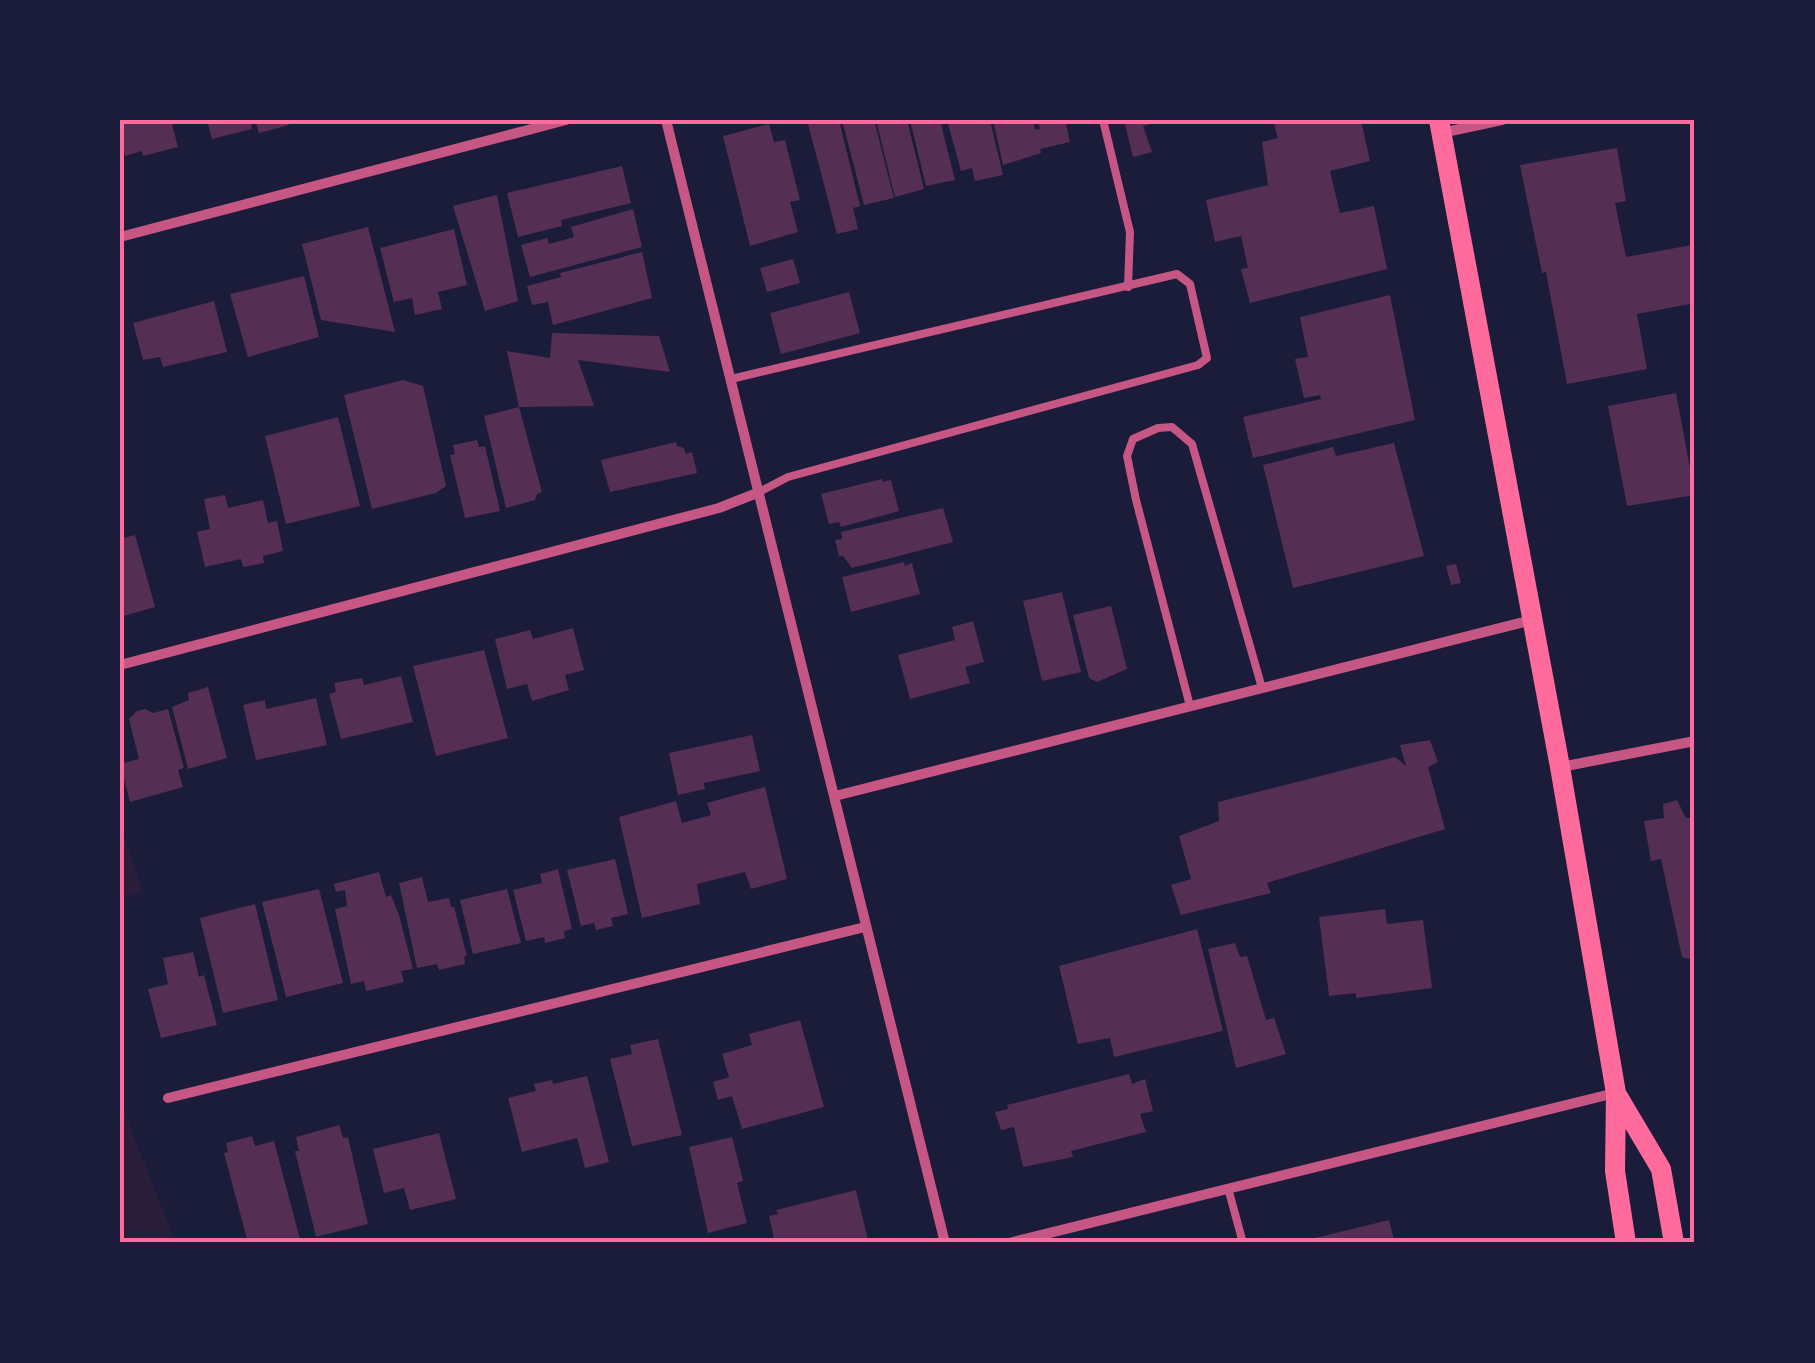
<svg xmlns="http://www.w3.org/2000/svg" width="1815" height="1363" font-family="Signika,sans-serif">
<rect width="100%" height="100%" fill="#1b1b3a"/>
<path fill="#2a1e3b" d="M123 832 142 892 120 899V833Z
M120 1101 176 1243H120Z"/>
<path fill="#542f53" d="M120 120H171L178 147 143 156 142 151 125 156Z
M207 120H250L252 129 212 139Z
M255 120H288L289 125 259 133Z
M807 120H839L860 206 853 208 858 229 837 234Z
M842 120H874L894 198 864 205Z
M876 120H907L924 189 895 197Z
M910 120H940L955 180 926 186Z
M947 120H990L1003 175 975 181 972 168 961 171Z
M993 120H1033L1035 130 1040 129 1038 120H1065L1070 142 1040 149 1041 153 1003 165Z
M1124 120H1163L1143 126 1152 152 1133 157Z
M1273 120H1361L1370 161 1330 171 1340 213 1374 206 1387 269 1250 303 1241 269 1248 268 1241 236 1215 242 1206 200 1268 185 1262 142 1278 138Z
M769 124 774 142 785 140 800 200 790 202 798 232 750 246 723 136Z
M1617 148 1626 201 1615 203 1626 257 1692 245 1695 303 1637 314 1647 369 1567 384 1546 272 1542 273 1520 165Z
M622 166 631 203 561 220 562 226 518 237 507 193Z
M497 195 518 301 485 311 453 206Z
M633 209 642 247 530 277 521 245 547 238 549 244 574 237 571 227Z
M368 227 395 332 321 320 302 244Z
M454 229 467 285 438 292 442 309 415 315 412 298 394 302 380 248Z
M642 252 652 298 553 325 548 302 532 305 527 286 561 277 560 273Z
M793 259 800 283 767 292 760 268Z
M304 276 319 337 248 357 230 294Z
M849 292 860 333 781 354 770 313Z
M1390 295 1415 420 1253 458 1243 417 1321 399 1320 395 1304 398 1295 359 1308 357 1300 317Z
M214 301 227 352 163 367 160 357 143 360 133 323Z
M552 333 659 336 670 372 578 360 594 406 519 407 507 351 550 358Z
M403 380 423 386 446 486 436 493 372 509 344 395Z
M1676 393 1695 495 1627 506 1608 406Z
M519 407 542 492 537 494 535 500 506 508 484 416Z
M338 417 360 506 286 524 265 436Z
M477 440 479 447 485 446 500 511 465 518 450 455 455 454 453 445Z
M676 442 677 446 684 448 686 454 692 452 697 473 610 492 601 460Z
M1394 443 1424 556 1293 588 1263 465 1333 447 1336 456Z
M882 479 883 482 891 480 899 511 841 527 839 522 829 524 821 494Z
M225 495 228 508 263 500 268 523 277 521 283 551 263 556 264 563 243 567 241 559 205 567 197 532 210 529 204 499Z
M943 508 953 542 852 568 843 556H839L835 540 842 539 841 532Z
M135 535 155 607 120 617V539Z
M904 562 905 566 912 563 920 594 851 612 842 577Z
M1456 564 1461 583 1451 585 1446 566Z
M1062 592 1081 672 1042 681 1023 601Z
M1111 606 1127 669 1097 682 1089 678 1073 615Z
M973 621 984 662 965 667 970 683 910 699 898 655 955 640 952 627Z
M573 628 584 670 565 675 569 690 532 701 527 684 507 689 495 639 530 630 533 639Z
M484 650 508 738 436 756 413 666Z
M401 676 413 722 341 739 329 694 336 692 334 683 362 678 364 685Z
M208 687 227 758 188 769 172 707 189 700 188 693Z
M316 698 327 745 256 760 243 705 265 700 266 709Z
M145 709 153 713 168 709 184 768 178 770 183 787 130 802 120 764 139 759 129 719 137 711Z
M752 735 760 771 704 783 705 789 678 795 669 753Z
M1430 740 1438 762 1428 767 1445 829 1267 883 1271 893 1181 915 1171 885 1191 879 1179 836 1219 821 1218 802 1395 757 1406 766 1400 745Z
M765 787 787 879 751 889 745 872 697 884 700 904 642 918 619 817 676 801 682 823 711 815 707 803Z
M1677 800 1686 818H1695V960L1682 957 1661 859 1651 861 1644 821 1664 818 1663 804Z
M615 859 628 914 611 918 613 926 596 930 594 923 581 926 567 870Z
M558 869 572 929 564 931 565 938 545 943 544 937 526 941 513 890 542 883 540 874Z
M379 872 386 897 391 895 399 915 413 969 401 971 404 982 366 991 364 981 351 984 335 909 347 906 345 890 336 892 334 884Z
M422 877 428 902 449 898 451 907H454L467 956H464L465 964 439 970 437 964 417 968 399 883Z
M319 889 343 983 286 997 262 902Z
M507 889 521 943 473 954 460 900Z
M255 904 278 1000 223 1013 200 918Z
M1385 909 1387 924 1423 920 1432 988 1356 998V993L1329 996 1319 917Z
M1197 929 1223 1031 1114 1057 1110 1038 1078 1044 1059 966Z
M1235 943 1240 957 1247 956 1266 1020 1274 1018 1286 1054 1236 1068 1208 949Z
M193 952 199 977 204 975 217 1025 161 1038 148 989 168 984 163 958Z
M800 1020 824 1107 742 1129 732 1096 718 1100 713 1082 729 1077 722 1054 752 1045 749 1034Z
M658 1039 682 1135 632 1146 610 1059 632 1054 630 1045Z
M1129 1074 1132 1084 1145 1079 1153 1111 1140 1114 1146 1132 1071 1151 1073 1157 1023 1167 1014 1127 1001 1130 995 1112 1008 1109 1007 1105Z
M587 1076 609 1162 585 1168 577 1138 522 1152 508 1098 536 1091 534 1084 552 1080 553 1084Z
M339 1125 343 1138 348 1137 368 1224 316 1237 295 1151H299L296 1137Z
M439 1133 456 1199 410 1210 404 1188 384 1193 373 1149Z
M252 1136 255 1146 274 1141 301 1243H248L224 1153 228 1152 226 1143Z
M732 1137 743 1181 737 1183 747 1223 708 1233 689 1147Z
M856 1190 868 1240 854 1243H775L769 1216 778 1214 776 1210Z
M1389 1220 1395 1243H1317L1315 1238Z"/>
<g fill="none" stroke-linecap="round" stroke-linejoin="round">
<path stroke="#c65784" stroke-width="8" d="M1103 120 1130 232 1128 287
M731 379 1177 274 1190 284 1207 358 1198 365 788 477 757 493
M1190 706 1136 500 1127 456 1133 439 1158 428 1172 427 1192 444 1262 688
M1228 1188 1243 1243"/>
<path stroke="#c65784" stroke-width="10" d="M666 120 945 1243
M1441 133 1502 120
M120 237 566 120
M120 665 719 508 757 493
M1561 767 1695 741
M835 796 1532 620
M168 1098 865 927
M1009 1243 1615 1093"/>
<path stroke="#ff6b9d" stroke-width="20" d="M1439 120 1560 767 1616 1093 1615 1171 1626 1243
M1617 1095 1661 1169 1674 1243"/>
</g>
<rect width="1815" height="1363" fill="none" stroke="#1b1b3a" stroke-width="245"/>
<rect x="122" y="122" width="1570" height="1118" fill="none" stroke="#ff6b9d" stroke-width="4"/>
</svg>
